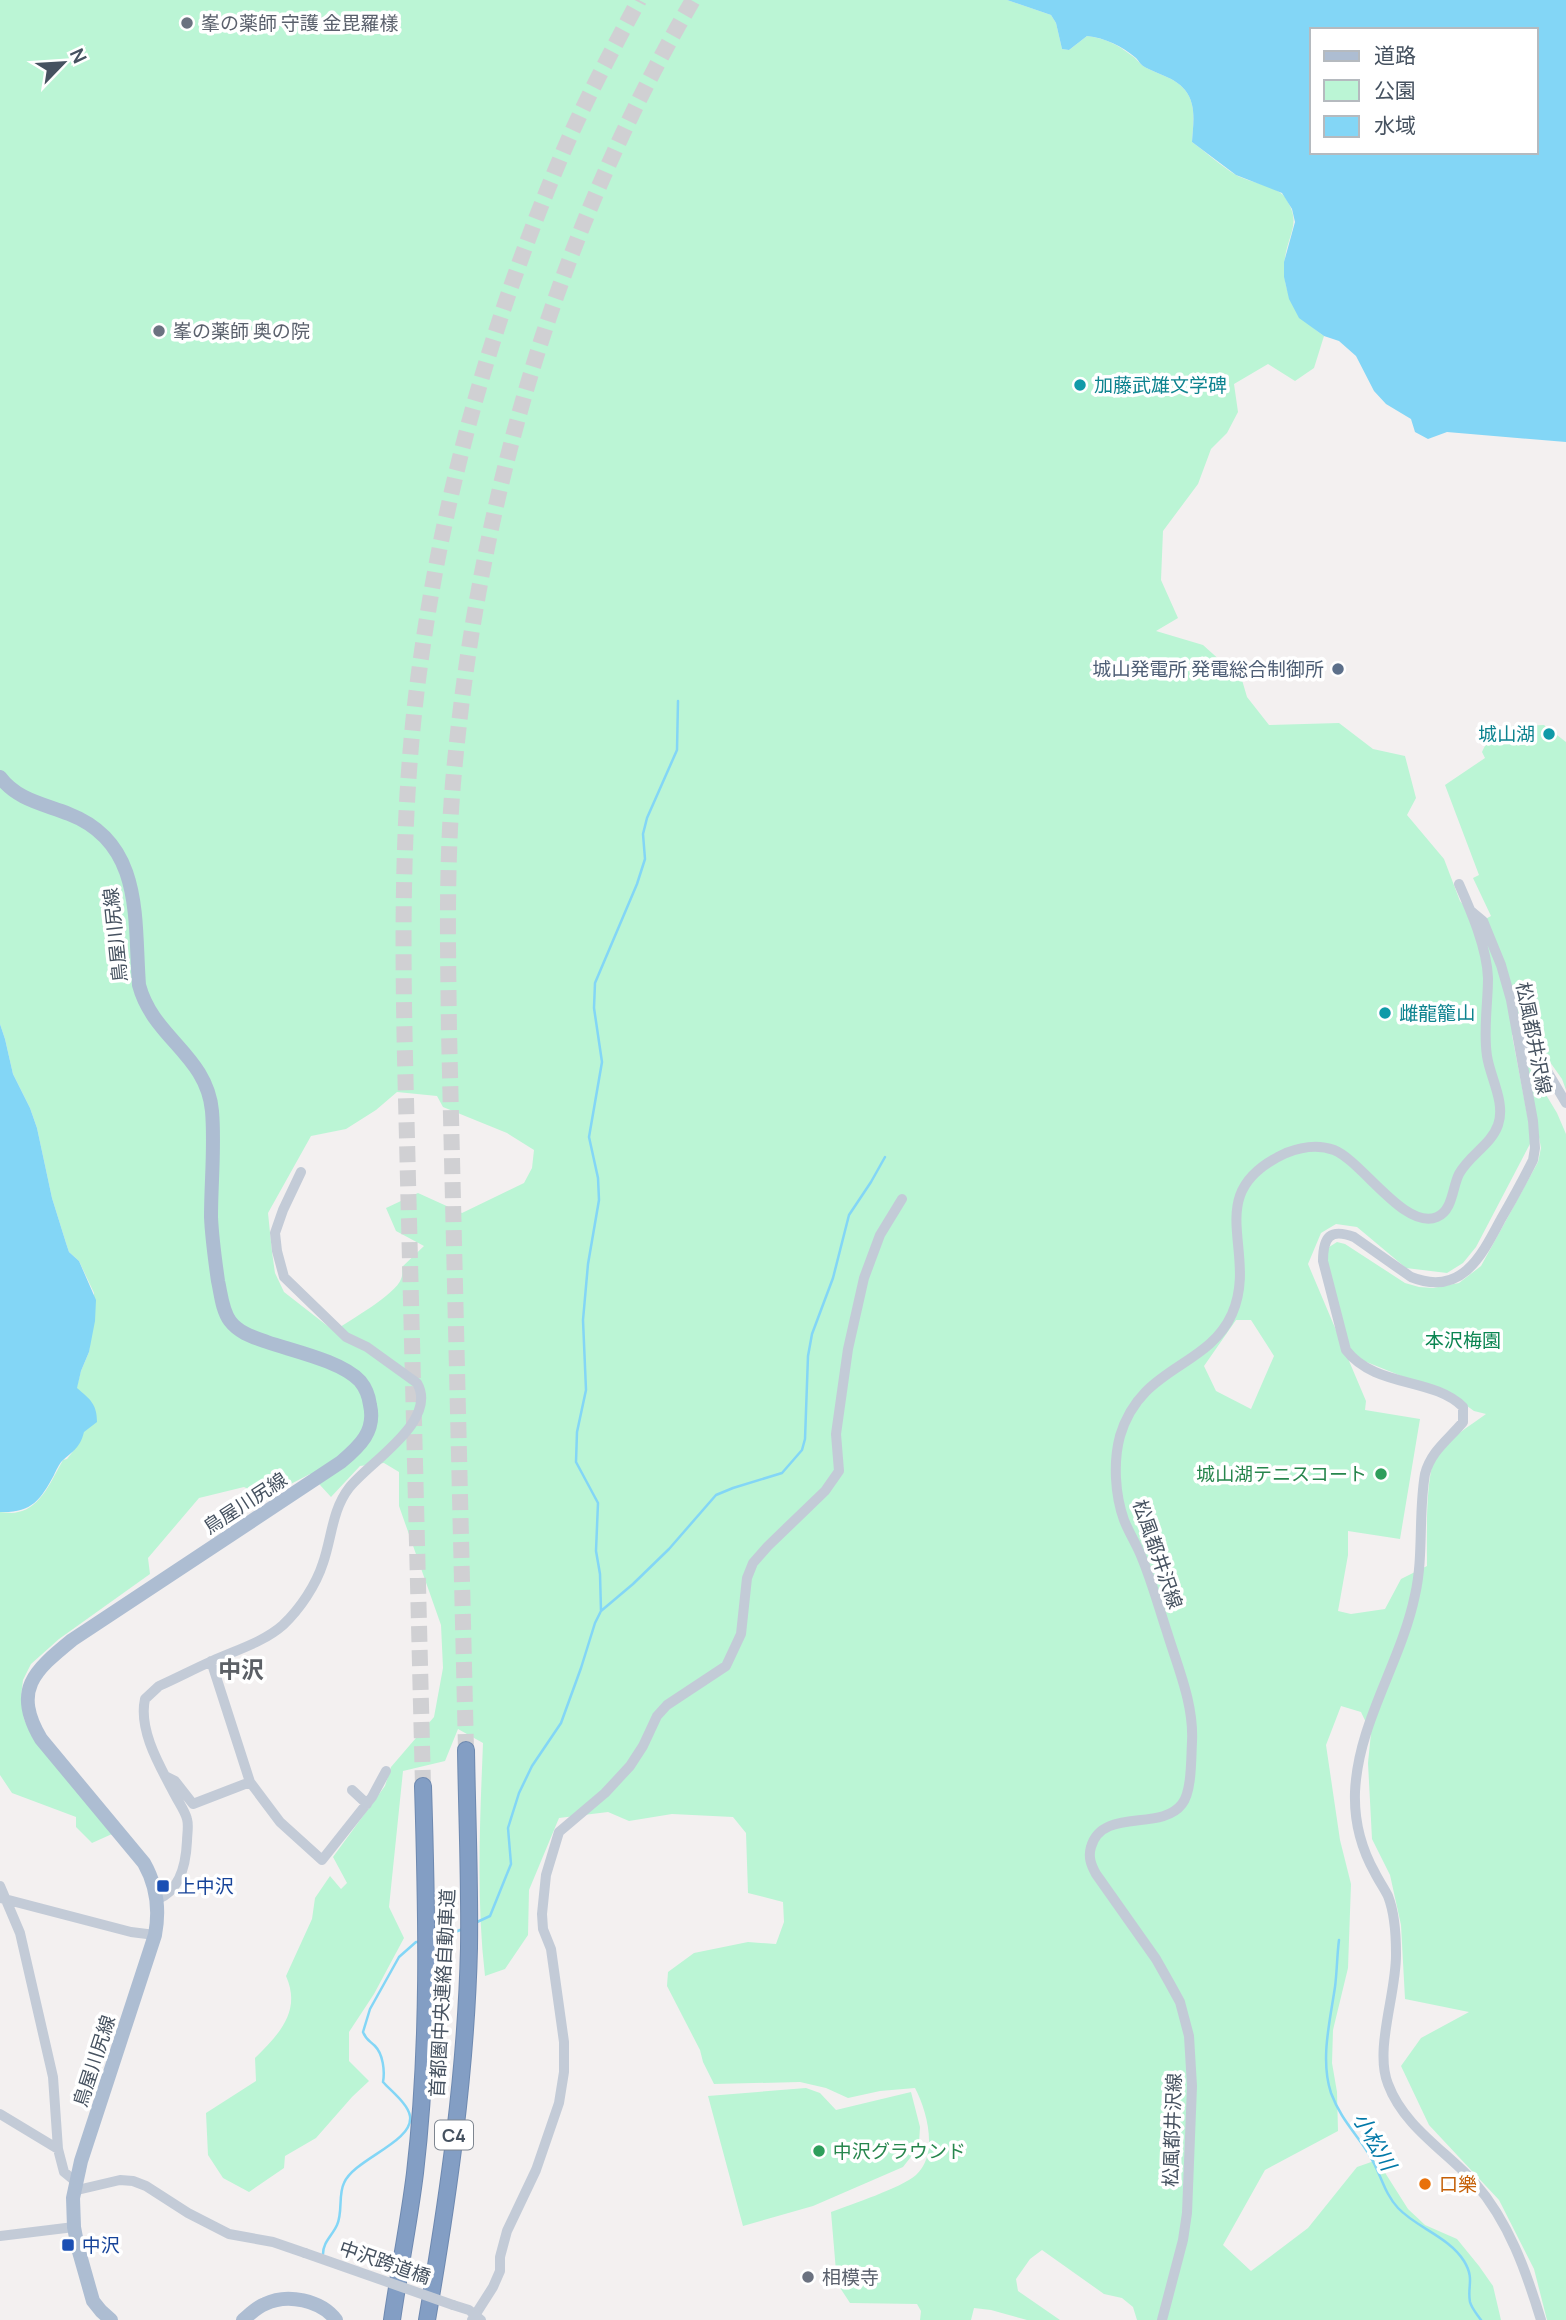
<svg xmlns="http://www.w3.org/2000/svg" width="1566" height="2320" font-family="Manrope,'Noto Sans JP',sans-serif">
<rect width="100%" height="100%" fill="#f3f0f0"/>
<path fill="#bbf5d5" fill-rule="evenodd" d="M0 0H1007L1051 15 1056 23 1062 49 1069 50 1087 36C1105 38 1118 45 1131 55 1136 58 1139 63 1143 66 1156 74 1175 77 1185 90 1197 105 1193 125 1192 142 1207 153 1221 166 1236 175 1248 182 1277 186 1285 197 1299 219 1293 226 1287 248 1277 286 1294 315 1324 336L1314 368 1295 381 1268 364 1234 384 1238 412 1227 433 1211 449 1198 484 1163 531 1161 580 1178 618 1156 631 1203 645 1242 680 1247 697 1269 725 1339 723 1373 749 1405 756 1416 798 1407 815 1444 859 1460 901 1478 923 1491 916 1473 878 1479 875 1445 785 1485 758 1482 752C1497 719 1513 727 1544 725L1566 742V1090L1562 1079 1528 1031 1512 1035 1532 1140 1476 1247 1463 1263 1447 1273 1406 1268 1357 1227 1336 1224 1321 1233 1308 1264 1366 1401 1365 1410 1420 1419 1400 1539 1348 1531V1555L1338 1611 1351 1614 1385 1609 1401 1579 1427 1566C1427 1543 1425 1474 1436 1456 1447 1439 1470 1426 1486 1414L1474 1411 1456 1398 1359 1359 1349 1347 1324 1268 1326 1249 1337 1242 1345 1244 1405 1283 1419 1287 1433 1288 1459 1283 1481 1266 1538 1162 1541 1148 1525 1060 1557 1113 1566 1134V2320H1547L1534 2269 1499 2200 1429 2125 1401 2066 1421 2038 1469 2012 1405 1999 1401 1925 1390 1875 1372 1839 1368 1763 1371 1733 1361 1712 1341 1706 1326 1745 1340 1840 1351 1884 1348 1968 1333 2030 1332 2063 1337 2092 1338 2131 1265 2170 1223 2245 1251 2271 1308 2228 1357 2167 1377 2160 1408 2209 1425 2225 1457 2239 1479 2266 1493 2286 1501 2320H1137L1133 2307 1122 2298 1104 2294 1042 2250 1030 2259 1016 2279 1018 2291 1060 2320H1027L991 2310 974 2308 971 2320H920L921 2311 917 2304 850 2303 837 2283 831 2212C852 2204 901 2188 916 2175 939 2154 927 2111 915 2088L880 2091 848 2098 826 2088 800 2082 714 2084 703 2062 700 2050 667 1986 668 1972 694 1953 748 1942 776 1944 784 1922 783 1902 748 1893 746 1833 733 1817 672 1814 629 1821 608 1812 559 1818 529 1890 528 1935 505 1969 485 1976C476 1898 480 1820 483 1743L458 1729 445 1761 403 1771 389 1907 404 1938 374 1994 349 2032V2061L369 2081 352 2097 316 2138 285 2156 284 2168 249 2192 223 2178 208 2155 206 2113 256 2081 255 2058C278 2035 302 2012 286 1976L312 1919 315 1898 330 1876 341 1889 347 1883 333 1857 385 1786 391 1767 434 1717 443 1668 441 1625 399 1506V1472L384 1463 360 1466 331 1497 310 1474 285 1487 271 1500 244 1487 199 1498 148 1558 150 1574 59 1639 31 1664 23 1680 21 1697 24 1719 33 1738 112 1834 92 1843 76 1827V1817L12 1793 0 1775V1512C5 1512 12 1514 18 1512 41 1508 52 1479 63 1460L67 1459 74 1450 77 1386 81 1371 89 1352 94 1293 79 1261 69 1252 66 1243 52 1198 37 1128 30 1108 13 1074 5 1039 0 1024ZM397 1092 437 1096 443 1107 507 1133 534 1150 532 1168 524 1183 462 1213 418 1193 386 1208 396 1231 424 1246 402 1267C402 1271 403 1275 401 1279 396 1294 349 1321 334 1331L284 1292 275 1273 272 1252 268 1213 311 1136 346 1129 376 1110ZM1236 1320H1251L1274 1356 1251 1409 1216 1391 1204 1366Z
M806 2088 820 2093 836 2110 911 2092 920 2127 919 2143 910 2158 903 2167 813 2206 743 2226 708 2096Z"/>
<path fill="#83d6f6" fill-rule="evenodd" d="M1007 0H1566V442L1447 432 1428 439 1415 432 1411 419 1386 404 1374 391 1356 356 1339 341 1324 336 1299 318 1289 299 1284 277V262L1295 222 1292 209 1282 193 1236 175 1192 142C1193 125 1197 105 1185 90 1175 77 1156 74 1143 66 1140 64 1139 61 1136 58 1122 46 1105 38 1087 36L1069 50 1062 49 1056 23 1051 15ZM1312 30H1536V152H1312Z
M0 1024 5 1039 13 1074 30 1108 37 1128 52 1198 66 1243 69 1252 79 1261 96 1300 95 1321 89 1352 81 1371 77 1388C90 1399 97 1404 97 1422L84 1432C80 1448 73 1451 62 1461 59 1464 56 1471 54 1475 40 1501 31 1513 0 1512Z"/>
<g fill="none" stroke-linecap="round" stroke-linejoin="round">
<path stroke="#83d6f6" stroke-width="2.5" d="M601 1611 600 1574 596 1551 598 1503 576 1462 577 1432 586 1390 583 1320 588 1264 599 1200 598 1178 589 1137 602 1062 594 1008 595 983 637 884 645 859 643 834 647 818 677 750 678 701
M475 1923 490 1916 511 1864 508 1828 519 1793 532 1766 561 1723 581 1668 595 1623 601 1611 633 1584 669 1549 716 1495 733 1488 782 1473 802 1450 805 1439 808 1356 812 1334 833 1278 849 1215 871 1182 885 1157
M433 1940 463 1929
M1339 1940C1337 1955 1337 1972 1335 1987 1330 2021 1320 2060 1331 2093 1341 2120 1357 2134 1370 2156 1381 2174 1384 2193 1398 2208 1417 2228 1449 2237 1464 2261 1475 2279 1467 2286 1470 2302 1472 2309 1477 2314 1481 2320
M323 2254C323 2242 332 2236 337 2225 343 2212 338 2195 344 2183 354 2159 414 2142 410 2116 408 2104 391 2091 383 2082 385 2071 383 2054 375 2046 370 2041 366 2040 363 2032L370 2009 399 1957 416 1942H420"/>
<path stroke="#d0d0d3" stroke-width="16" stroke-dasharray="16 8" stroke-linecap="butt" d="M466 1750 449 1032C448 949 446 866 453 783 477 509 553 239 693 0
M423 1786C418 1584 413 1382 408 1180 404 1006 396 831 421 658 445 487 491 324 558 164 581 108 610 54 639 0"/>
<defs>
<path id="highway" d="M392 2320C399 2271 409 2222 415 2173 430 2045 427 1915 423 1786
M427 2320C448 2198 466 2073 469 1948 470 1882 467 1816 466 1750"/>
</defs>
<use href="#highway" stroke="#6e89b0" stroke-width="18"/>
<path stroke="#c3cbd7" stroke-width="10" d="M1471 911 1483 921 1501 965 1511 1000 1533 1121 1535 1148 1533 1160C1523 1180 1512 1200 1501 1219 1481 1257 1461 1297 1411 1277L1354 1237C1330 1228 1323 1237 1323 1261L1346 1350C1375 1388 1433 1377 1463 1407V1422C1448 1440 1431 1451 1425 1474 1418 1514 1424 1556 1415 1595 1401 1663 1358 1722 1355 1792 1354 1821 1361 1848 1375 1873 1379 1881 1384 1888 1388 1896 1395 1914 1396 1934 1396 1953 1397 1992 1374 2049 1388 2084 1404 2127 1446 2151 1475 2183 1509 2222 1526 2271 1541 2320
M1519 1033 1535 1051 1566 1103
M211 1661 250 1782 280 1822 322 1860 372 1797 386 1771
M165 1776 175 1781 193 1804 250 1782
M352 1790 367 1804
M0 1886 20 1933 53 2077 58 2149 64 2172 75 2181
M1 1898 131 1932 155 1935
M158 1899C181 1890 186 1863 187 1841 187 1834 189 1826 187 1819 185 1811 179 1803 175 1795 161 1768 138 1731 145 1699L159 1686C177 1678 194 1669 212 1661 236 1650 264 1642 283 1625 300 1609 316 1585 323 1563 332 1537 332 1510 349 1488 369 1462 439 1421 417 1383L367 1347 346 1337 284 1277 277 1251 275 1233 283 1210 301 1172
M0 2114 58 2149
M73 2191 120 2180 133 2181 146 2186 188 2213 229 2234 273 2242 305 2253
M0 2236 74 2227
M453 2305 469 2310 481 2320
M472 2320 493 2287 500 2271V2257L507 2231 536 2170 559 2103 564 2072V2042L551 1949 543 1929 542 1914 546 1875 559 1832 605 1793 630 1766 643 1746 657 1716 667 1705 726 1666 741 1634 747 1578 753 1563 768 1546 825 1491 839 1471 836 1434 848 1349 864 1278 880 1235 902 1199
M1162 2320 1183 2240 1187 2213 1192 2086 1189 2036 1180 2002 1169 1982 1156 1959 1096 1874C1091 1865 1088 1857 1091 1847 1102 1807 1161 1832 1182 1804 1192 1792 1191 1758 1192 1742 1194 1704 1178 1668 1167 1632 1159 1608 1152 1582 1142 1558 1137 1545 1129 1533 1124 1520 1115 1495 1113 1462 1120 1436 1141 1365 1207 1369 1232 1314 1260 1251 1198 1193 1286 1153 1301 1147 1318 1144 1334 1150 1362 1161 1405 1231 1437 1217 1453 1210 1452 1188 1459 1174 1469 1155 1491 1145 1498 1125 1506 1103 1490 1077 1487 1056 1483 1030 1488 1004 1488 978 1487 948 1471 911 1459 884"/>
<path stroke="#adbdd2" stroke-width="14" d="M0 777C17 800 44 804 69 814 144 843 134 920 139 985 153 1038 207 1055 212 1111 215 1146 211 1182 211 1217 212 1239 215 1260 218 1281 221 1294 222 1310 230 1321 239 1333 253 1337 267 1342 293 1351 341 1361 360 1381 365 1387 369 1397 370 1405 376 1431 360 1446 341 1462L72 1640C34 1671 12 1690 41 1739L144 1863C157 1886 160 1909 155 1935L81 2161 73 2198 74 2227 78 2248 93 2301 101 2311 111 2320
M243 2320C250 2314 257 2307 265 2304 287 2293 321 2300 336 2320"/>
<use href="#highway" stroke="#839ec4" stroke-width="16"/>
<path stroke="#c3cbd7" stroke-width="10" d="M305 2253 453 2305"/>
</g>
<g fill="#6b7280" stroke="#fff" stroke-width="2.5">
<circle cx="187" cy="23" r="7"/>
<circle cx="159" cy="331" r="7"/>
<circle cx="808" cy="2277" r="7"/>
</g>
<g fill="#0f9aa8" stroke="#fff" stroke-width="2.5">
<circle cx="1080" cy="385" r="7"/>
<circle cx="1549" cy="734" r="7"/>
<circle cx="1385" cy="1013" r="7"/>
</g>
<circle fill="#5c6f8a" stroke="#fff" stroke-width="2.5" cx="1338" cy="669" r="7"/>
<g fill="#2e9e5b" stroke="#fff" stroke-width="2.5">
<circle cx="1381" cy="1474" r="7"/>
<circle cx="819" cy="2151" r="7"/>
</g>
<g fill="#1a4fb4" stroke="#fff" stroke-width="2.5">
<rect x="156" y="1879" width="14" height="14" rx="3.5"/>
<rect x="61" y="2238" width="14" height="14" rx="3.5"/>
</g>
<circle fill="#e8710a" stroke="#fff" stroke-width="2.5" cx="1425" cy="2184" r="7"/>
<g text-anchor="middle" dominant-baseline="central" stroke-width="7" stroke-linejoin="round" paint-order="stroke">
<rect fill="#fff" stroke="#7e8690" stroke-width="2" x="435" y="2120.5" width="38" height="29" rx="5"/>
<g font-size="18" font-weight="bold" fill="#465260">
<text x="454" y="2135">C4</text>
</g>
<g font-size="19" fill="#5b616d" stroke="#fff" text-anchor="start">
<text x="201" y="23">峯の薬師 守護 金毘羅樣</text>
<text x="173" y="331">峯の薬師 奥の院</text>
<text x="822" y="2277">相模寺</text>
</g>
<g font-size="19" fill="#0d838f" stroke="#fff" text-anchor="start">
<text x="1094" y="385">加藤武雄文学碑</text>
<text x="1535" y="734" text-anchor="end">城山湖</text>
<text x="1399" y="1013">雌龍籠山</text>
</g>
<g font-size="19" fill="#4e5e75" stroke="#fff" text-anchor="end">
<text x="1324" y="669">城山発電所 発電総合制御所</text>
</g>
<g font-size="19" fill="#465260" stroke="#fff">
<text transform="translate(115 935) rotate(-96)">鳥屋川尻線</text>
<text transform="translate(1534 1038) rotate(79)">松風都井沢線</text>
<text transform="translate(245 1503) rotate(-33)">鳥屋川尻線</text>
<text transform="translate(1158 1554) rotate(71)">松風都井沢線</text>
<text transform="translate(442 1993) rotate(-87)">首都圏中央連絡自動車道</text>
<text transform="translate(94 2061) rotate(-72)">鳥屋川尻線</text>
<text transform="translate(1172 2130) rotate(-88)">松風都井沢線</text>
<text transform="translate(385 2262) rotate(19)">中沢跨道橋</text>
</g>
<g font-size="19" fill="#0c8652" stroke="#fff">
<text x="1463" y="1340">本沢梅園</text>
</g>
<g font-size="19" fill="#27864d" stroke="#fff" text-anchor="end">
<text x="1367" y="1474">城山湖テニスコート</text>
<text x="833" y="2151" text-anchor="start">中沢グラウンド</text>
</g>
<g font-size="19" fill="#164399" stroke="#fff" text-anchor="start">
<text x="177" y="1886">上中沢</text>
<text x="82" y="2245">中沢</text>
</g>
<g font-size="19" fill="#c56008" stroke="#fff" text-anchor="start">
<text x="1439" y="2184">口樂</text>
</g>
<g font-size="21" font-style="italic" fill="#0279a8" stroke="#fff">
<text transform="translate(1375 2141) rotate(60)">小松川</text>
</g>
<g font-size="23" font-weight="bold" fill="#5c6066" stroke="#fff">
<text x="241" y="1669">中沢</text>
</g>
</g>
<rect x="1310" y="28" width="228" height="126" fill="#ffffff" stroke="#b5babf" stroke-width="2"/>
<rect x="1324" y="51" width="35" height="10" fill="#adbdd2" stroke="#b5babf" stroke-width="2"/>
<text x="1374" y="63" font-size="21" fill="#465260">道路</text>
<rect x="1324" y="80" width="35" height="21" fill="#bbf5d5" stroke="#b5babf" stroke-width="2"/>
<text x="1374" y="98" font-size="21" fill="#465260">公園</text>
<rect x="1324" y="116" width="35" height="21" fill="#83d6f6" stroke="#b5babf" stroke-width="2"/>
<text x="1374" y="133" font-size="21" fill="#465260">水域</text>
<g transform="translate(63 63) rotate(65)" stroke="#ffffff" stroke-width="5" paint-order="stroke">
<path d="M0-5L12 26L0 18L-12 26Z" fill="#465260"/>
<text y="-10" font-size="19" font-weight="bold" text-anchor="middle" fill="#465260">N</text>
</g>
</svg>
